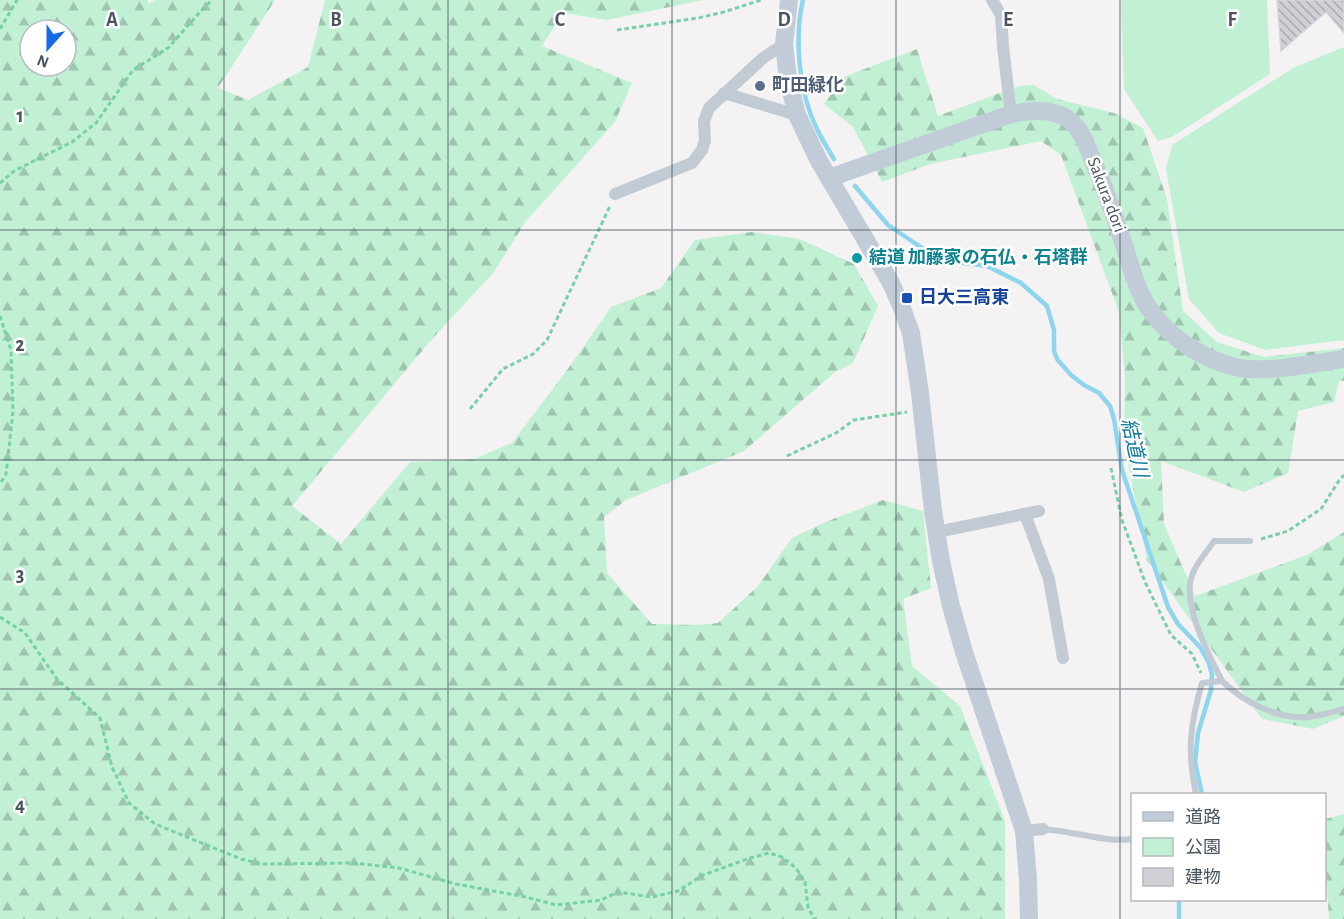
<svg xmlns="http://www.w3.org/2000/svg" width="1344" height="919" font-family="'Alegreya Sans','Noto Sans JP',sans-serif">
<defs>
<pattern id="forest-firs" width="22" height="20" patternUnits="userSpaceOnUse" patternTransform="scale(1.5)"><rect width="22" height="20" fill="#c1f0d5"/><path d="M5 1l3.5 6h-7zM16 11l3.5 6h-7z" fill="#9fc5b0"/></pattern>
<pattern id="building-back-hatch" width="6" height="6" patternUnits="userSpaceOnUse" patternTransform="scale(1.5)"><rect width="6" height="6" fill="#ced0d6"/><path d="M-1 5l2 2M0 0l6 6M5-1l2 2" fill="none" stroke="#a9abb1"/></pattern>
</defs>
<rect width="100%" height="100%" fill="#f4f2f2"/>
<path fill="#c1f0d5" d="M1121 0H1267L1270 74 1172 137 1158 141 1124 89Z
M1344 47V340L1265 350 1219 333 1189 299 1166 169 1172 145 1293 68Z"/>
<path fill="url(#forest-firs)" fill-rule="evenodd" d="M0 0H148V4L155 0H275L218 88 248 100 308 67 325 0H703L607 20 563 13 542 46 632 83 615 122 526 221 494 272 432 339 292 506 341 544 410 462 474 459 512 443 570 366 611 307 661 288 695 240 751 232 800 239 854 264 878 306 853 363 835 372 744 451 626 500 604 517 607 573 652 624 696 625 718 623 758 586 792 538 828 521 883 500 923 511 931 588 903 599 912 666 960 706 1005 821V919H0ZM30 30H66V66H30Z
M917 49 938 116 1019 86 1034 85 1057 99 1114 113 1143 128 1167 199 1183 311 1217 342 1264 357 1344 348V381H1339L1334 402 1298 411 1288 473 1244 492 1161 461 1164 524 1195 596 1307 555 1344 532V716L1313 729 1262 719 1147 560 1124 443 1125 376 1119 312 1061 155 1041 141 930 164 882 182 853 127 824 104 841 78Z
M1344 814V919H1329L1325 859V819Z"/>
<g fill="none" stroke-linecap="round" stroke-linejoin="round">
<path stroke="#8ed5ed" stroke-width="4.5" d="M803 0C794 37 799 92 816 127 821 138 828 149 834 159
M855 186 888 225 931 254 948 261 987 266 1021 283 1047 306 1054 330V351L1057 359 1071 375 1084 385 1099 393 1110 406 1114 419 1122 470 1168 607 1178 624 1200 647 1209 663 1212 675 1211 690 1198 733 1195 762 1202 794
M1179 919V900"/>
</g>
<path fill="url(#building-back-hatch)" stroke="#d6d7dd" stroke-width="1.5" d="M1277 0H1344V33L1326 12 1281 51Z"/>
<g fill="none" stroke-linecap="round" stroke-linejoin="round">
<path stroke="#78cfa8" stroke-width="3" stroke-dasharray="4.5 3" stroke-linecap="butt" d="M0 29 17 0
M617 30 698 18 724 12 761 0
M0 183 14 171 72 142 96 123 133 70 168 48 200 12 212 0
M0 316 11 350 13 411 6 474 0 484
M470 409 503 369 533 354 547 340 610 206
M787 456 836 433 854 420 907 412
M1111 468 1122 520 1145 582 1171 635 1192 654 1201 673
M1261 539 1288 531 1321 509 1338 482 1344 475
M0 617 25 633 57 679 100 718 112 767 129 803 155 824 241 859 263 864 353 863 399 868 456 884 526 897 556 905 601 900 618 892 652 897 678 891 703 875 750 858 769 853 782 857 796 868 805 882 808 907 814 919"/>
<path stroke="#c2cbd3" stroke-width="6" d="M1222 681C1209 655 1180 602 1193 573 1197 562 1207 552 1214 541H1250
M1196 794C1187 753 1190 724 1202 683L1222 681C1244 702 1276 719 1307 717 1320 716 1332 712 1344 709
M1043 829C1052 830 1062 831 1071 833 1093 836 1110 842 1132 839"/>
<path stroke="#c2cbd3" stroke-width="12" d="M992 0 1001 15 1003 47 1011 114
M724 93 797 115
M615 194 692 163 702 150 705 141 704 121 709 108 763 58 784 44
M1025 514 1049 579 1063 658
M937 532 1039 511
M1024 831 1043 829"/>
<path stroke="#c2ccd8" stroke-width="18" d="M789 0 784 44 788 79 797 115 819 161 891 283 902 308 911 333 920 393 933 511 941 561 951 606 964 652 1024 831 1028 880 1029 919
M829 178 1011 114C1029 111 1051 107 1068 119 1083 130 1088 149 1095 166 1106 191 1115 217 1123 242 1131 266 1137 294 1153 314 1174 341 1206 361 1240 368 1270 373 1313 363 1344 359"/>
</g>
<path fill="none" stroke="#49545f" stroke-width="1.5" stroke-opacity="0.55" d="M224 0V919M448 0V919M672 0V919M896 0V919M1120 0V919M0 230H1344M0 460H1344M0 689H1344"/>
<circle fill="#5c6f8a" stroke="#fff" stroke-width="2" cx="760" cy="86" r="6"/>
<circle fill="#0f9aa8" stroke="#fff" stroke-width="2" cx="857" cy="258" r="6"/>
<rect fill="#1a4fb4" stroke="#fff" stroke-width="2" x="901" y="292" width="12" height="12" rx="3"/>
<g text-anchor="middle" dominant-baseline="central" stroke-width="5" stroke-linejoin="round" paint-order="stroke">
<g font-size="18" font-weight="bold" fill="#4e5e75" stroke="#fff" text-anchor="start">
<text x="772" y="86">町田緑化</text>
</g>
<g font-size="18" fill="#49545f" stroke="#fff">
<text transform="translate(1106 195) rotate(69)">Sakura dori</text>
</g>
<g font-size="18" font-weight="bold" fill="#0d838f" stroke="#fff" text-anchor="start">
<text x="869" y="258">結道 加藤家の石仏・石塔群</text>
</g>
<g font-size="18" font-weight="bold" fill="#164399" stroke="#fff" text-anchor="start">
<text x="919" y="298">日大三高東</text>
</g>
<g font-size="20" font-style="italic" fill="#0c7aa0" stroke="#fff">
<text transform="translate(1134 448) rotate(77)">結道川</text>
</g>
</g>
<g font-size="20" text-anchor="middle" font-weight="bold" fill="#49545f" stroke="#fff" stroke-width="5" stroke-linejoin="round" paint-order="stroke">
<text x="112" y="26">A</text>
<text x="336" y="26">B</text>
<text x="560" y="26">C</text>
<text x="784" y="26">D</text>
<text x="1008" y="26">E</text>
<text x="1232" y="26">F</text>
<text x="20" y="122">1</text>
<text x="20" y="351">2</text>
<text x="20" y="581">3</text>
<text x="20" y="811">4</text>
</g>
<rect x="1131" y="793" width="195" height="108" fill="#ffffff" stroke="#b6bbbf" stroke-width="1.5"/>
<rect x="1143" y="812" width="30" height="9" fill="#c2ccd8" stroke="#b6bbbf" stroke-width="1.5"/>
<text x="1185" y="823" font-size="18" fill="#49545f">道路</text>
<rect x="1143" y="838" width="30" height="18" fill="#c1f0d5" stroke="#b6bbbf" stroke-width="1.5"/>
<text x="1185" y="853" font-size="18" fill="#49545f">公園</text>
<rect x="1143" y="868" width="30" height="18" fill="#ced0d6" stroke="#b6bbbf" stroke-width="1.5"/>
<text x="1185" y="883" font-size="18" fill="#49545f">建物</text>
<g transform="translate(48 48) rotate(201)"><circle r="28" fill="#ffffff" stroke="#b6bbbf" stroke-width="1.5"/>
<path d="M0-4.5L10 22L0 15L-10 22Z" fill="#1869e7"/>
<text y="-9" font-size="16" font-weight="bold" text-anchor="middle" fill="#49545f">N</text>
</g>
</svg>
